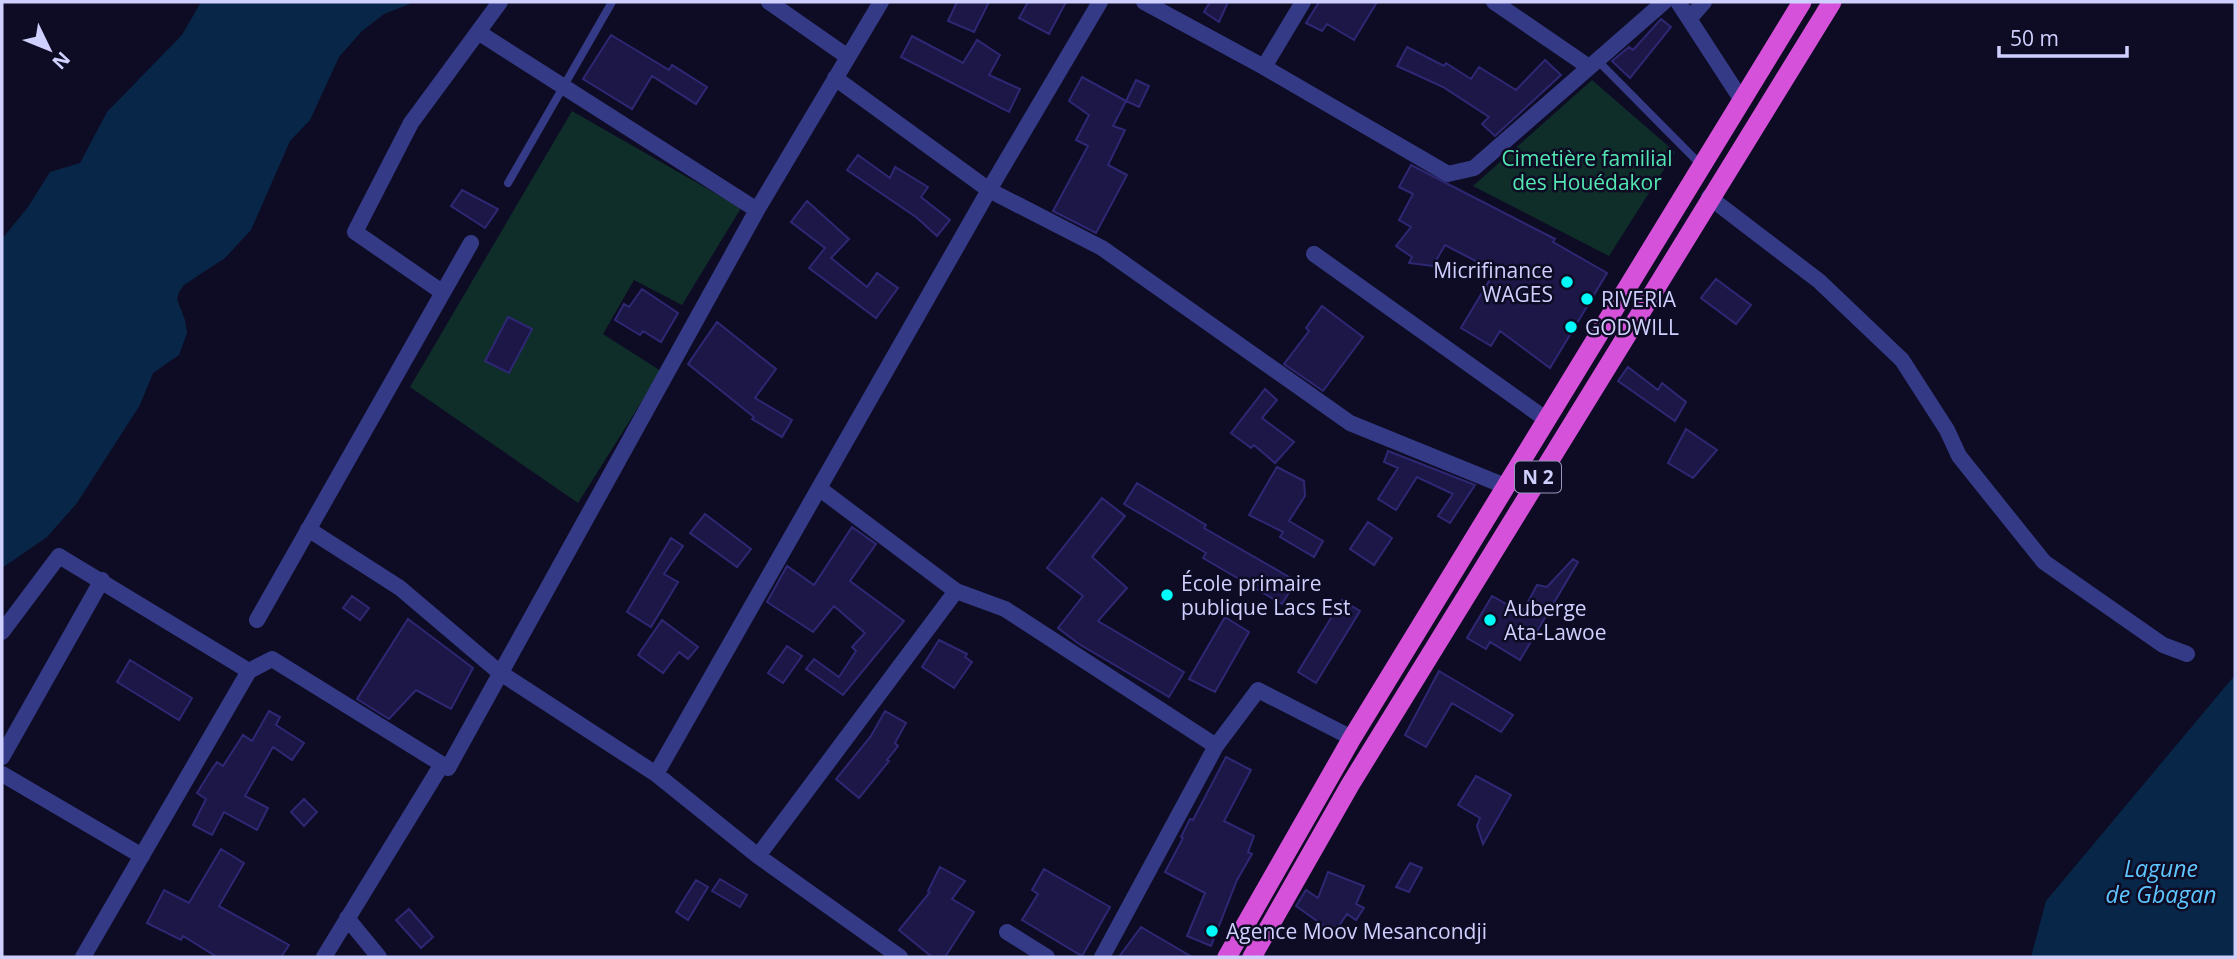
<svg xmlns="http://www.w3.org/2000/svg" width="2237" height="959" font-family="'Open Sans',sans-serif">
<rect width="100%" height="100%" fill="#0e0c24"/>
<path fill="#0f2e2a" d="M1592 80 1675 152 1609 256 1473 186Z
M572 111 741 208 682 305 634 280 603 334 661 371 578 503 410 387Z"/>
<path fill="#082647" d="M201 2H415L384 14 362 31 339 57 310 120 290 141 251 230 225 258 184 285 179 292 177 299 185 320 187 333 179 355 153 373 140 405 77 503 47 537 2 568V239L28 207 50 172 80 163 107 112 182 35Z
M2235 675V957H2031L2046 901Z"/>
<path fill="#1c1746" stroke="#2e2874" stroke-width="2" d="M957 2H989L974 32 948 21Z
M1028 2H1066L1049 34 1019 18Z
M1210 2H1228L1219 22 1204 12Z
M1319 2H1377L1354 40 1327 24 1322 31 1306 23Z
M1661 19 1671 27 1630 78 1612 61 1629 47 1633 50Z
M611 35 669 70 672 65 707 87 696 104 652 76 632 109 583 79Z
M912 36 963 63 977 40 1000 55 989 75 1020 89 1009 112 901 57Z
M1407 47 1444 66 1446 63 1471 79 1479 67 1516 90 1545 60 1561 75 1495 136 1482 124 1489 117 1443 87 1397 66Z
M1082 77 1126 101 1113 126 1125 130 1108 165 1127 175 1096 233 1053 211 1088 146 1076 140 1089 115 1069 101Z
M1136 80 1149 86 1139 107 1126 101Z
M858 155 890 178 895 167 928 187 921 197 950 220 937 236 916 217 847 170Z
M1411 165 1555 239 1553 242 1607 273 1550 368 1500 331 1491 346 1461 328 1495 271 1445 245 1433 266 1409 263 1412 257 1396 246 1411 227 1399 220 1413 194 1399 187Z
M462 190 498 209 485 228 451 206Z
M807 201 849 239 831 258 867 287 877 273 898 288 876 318 809 268 825 248 791 222Z
M1716 279 1751 305 1736 324 1701 298Z
M642 289 678 313 661 342 643 331 640 335 615 320 624 304 629 307Z
M1322 306 1363 337 1323 391 1284 364 1309 331 1306 328Z
M508 317 532 329 509 373 485 361Z
M717 322 776 369 755 398 792 420 782 437 752 419 754 417 688 364Z
M1628 367 1658 390 1662 383 1686 402 1675 421 1618 381Z
M1265 389 1277 400 1262 418 1294 442 1275 463 1254 445 1251 448 1231 433Z
M1686 429 1717 450 1693 478 1668 463Z
M1388 451 1475 485 1450 523 1438 516 1453 494 1417 477 1396 510 1378 499 1398 468 1384 462Z
M1277 467 1304 481 1305 496 1289 521 1323 541 1314 557 1280 537 1283 532 1249 515Z
M1137 483 1206 525 1204 528 1296 581 1282 604 1203 558 1206 553 1124 504Z
M1102 498 1125 516 1092 557 1127 588 1098 621 1184 672 1169 697 1079 644 1058 628 1083 596 1047 568Z
M705 514 751 549 737 567 690 533Z
M1368 522 1392 538 1374 565 1350 549Z
M852 527 876 544 850 581 904 621 843 695 806 669 814 659 839 677 856 651 852 647 865 633 834 606 813 632 767 602 787 566 814 585Z
M671 538 683 546 664 574 678 582 651 627 627 612Z
M1573 559 1578 562 1520 660 1490 642 1486 649 1467 638 1492 596 1522 613 1537 585 1547 587Z
M352 596 369 608 360 620 343 608Z
M1342 600 1360 611 1316 683 1298 672Z
M1225 617 1249 632 1215 692 1189 679Z
M408 619 473 668 451 709 416 690 389 719 357 699Z
M662 620 698 647 688 659 679 652 663 673 638 655Z
M939 640 967 654 965 657 972 662 954 688 922 667Z
M787 646 802 656 783 683 768 673Z
M130 660 192 698 179 720 117 682Z
M1439 671 1513 715 1501 732 1452 703 1426 747 1405 735Z
M269 711 280 717 276 725 304 743 292 760 273 747 245 796 268 808 257 830 224 812 212 835 193 825 206 799 197 793 212 769 217 762 223 766 243 735 252 741Z
M885 711 906 723 895 743 898 746 887 760 889 761 859 798 836 779 871 736Z
M1226 757 1251 770 1224 821 1254 836 1248 852 1252 854 1237 880 1211 946 1187 936 1205 893 1165 872 1183 838 1181 837 1190 819 1193 820Z
M1476 776 1511 795 1483 844 1477 826 1480 818 1458 805Z
M304 799 317 812 304 826 291 812Z
M221 849 244 863 219 906 289 945 281 957H217L183 936 181 940 147 923 164 890 189 903Z
M1410 863 1422 868 1409 892 1396 887Z
M940 867 965 881 952 899 974 912 945 957H932L899 930 930 892 928 891Z
M1044 869 1110 907 1082 956 1022 920 1038 894 1032 890Z
M1328 872 1364 886 1356 904 1364 908 1356 920 1347 914 1334 933 1296 906 1306 890 1318 898Z
M720 879 747 895 740 907 712 891Z
M696 880 708 887 688 920 676 912Z
M409 909 433 937 421 948 396 920Z
M1141 927 1192 957H1119Z"/>
<g fill="none" stroke-linecap="round" stroke-linejoin="round">
<path stroke="#343a86" stroke-width="8" d="M1597 60 1701 165
M508 183 612 2"/>
<path stroke="#343a86" stroke-width="16" d="M769 2 848 57
M1144 2 1264 67 1448 174 1474 168 1664 2
M1494 2 1589 67
M1678 2 1741 99
M1690 18 1704 2
M478 32 757 210
M1264 67 1303 2
M835 78 989 190 1102 248 1350 423 1505 486
M1709 197 1819 281 1902 360 1947 430 1959 456 2044 562 2163 645 2187 654
M1314 254 1547 420
M442 292 355 232 411 123 500 2
M820 489 956 591 1005 609 1216 746
M308 529 400 588 499 672 656 774 758 856 900 957
M257 620 471 243
M2 632 59 556 249 671
M2 757 102 580
M2 774 142 856
M656 774 989 190 1100 2
M758 856 956 591
M347 918 379 957
M1007 932 1047 957
M83 957 249 671 272 659 448 768 757 210 881 2
M324 957 442 764
M1102 957 1216 746 1258 690 1352 738"/>
<path stroke="#d651da" stroke-width="19" d="M1227 957 1352 738 1802 2
M1252 957 1350 785 1832 2"/>
</g>
<g fill="#00fbf9" stroke="#0e0c24" stroke-width="2.5">
<circle cx="1567" cy="282" r="7"/>
<circle cx="1587" cy="299" r="7"/>
<circle cx="1571" cy="327" r="7"/>
<circle cx="1167" cy="595" r="7"/>
<circle cx="1490" cy="620" r="7"/>
<circle cx="1212" cy="931" r="7"/>
</g>
<g text-anchor="middle" dominant-baseline="central" stroke-width="5" stroke-linejoin="round" paint-order="stroke">
<rect fill="#0e0c24" stroke="#9695bd" stroke-width="2" x="1515" y="461.5" width="46" height="31" rx="5"/>
<g font-size="19" font-weight="bold" fill="#d0d0ff">
<text x="1538" y="477">N 2</text>
</g>
<g font-size="21" fill="#53e7b2" stroke="#0e0c24">
<text x="1587" y="158">Cimetière familial<tspan x="1587" dy="24">des Houédakor</tspan></text>
</g>
<g font-size="21" fill="#d0d0ff" stroke="#0e0c24" text-anchor="start">
<text x="1553" y="270" text-anchor="end">Micrifinance<tspan x="1553" dy="24">WAGES</tspan></text>
<text x="1601" y="299">RIVERIA</text>
<text x="1585" y="327">GODWILL</text>
<text x="1181" y="583">École primaire<tspan x="1181" dy="24">publique Lacs Est</tspan></text>
<text x="1504" y="608">Auberge<tspan x="1504" dy="24">Ata-Lawoe</tspan></text>
<text x="1226" y="931">Agence Moov Mesancondji</text>
</g>
<g font-size="23" font-style="italic" fill="#5ec6ff" stroke="#0e0c24">
<text x="2161" y="868">Lagune<tspan x="2161" dy="26">de Gbagan</tspan></text>
</g>
</g>
<rect width="2237" height="959" fill="none" stroke="#d0d0ff" stroke-width="7"/>
<g transform="translate(49 49) rotate(133)" stroke="#0e0c24" stroke-width="5" paint-order="stroke">
<path d="M0-5L12 26L0 18L-12 26Z" fill="#d0d0ff"/>
<text y="-10" font-size="19" font-weight="bold" text-anchor="middle" fill="#d0d0ff">N</text>
</g>
<path d="M1999 46v10h128v-10" fill="none" stroke="#d0d0ff" stroke-width="3.5"/>
<text x="2010" y="46" font-size="21" fill="#d0d0ff" stroke="#0e0c24" stroke-width="5" paint-order="stroke">50 m</text>
</svg>
